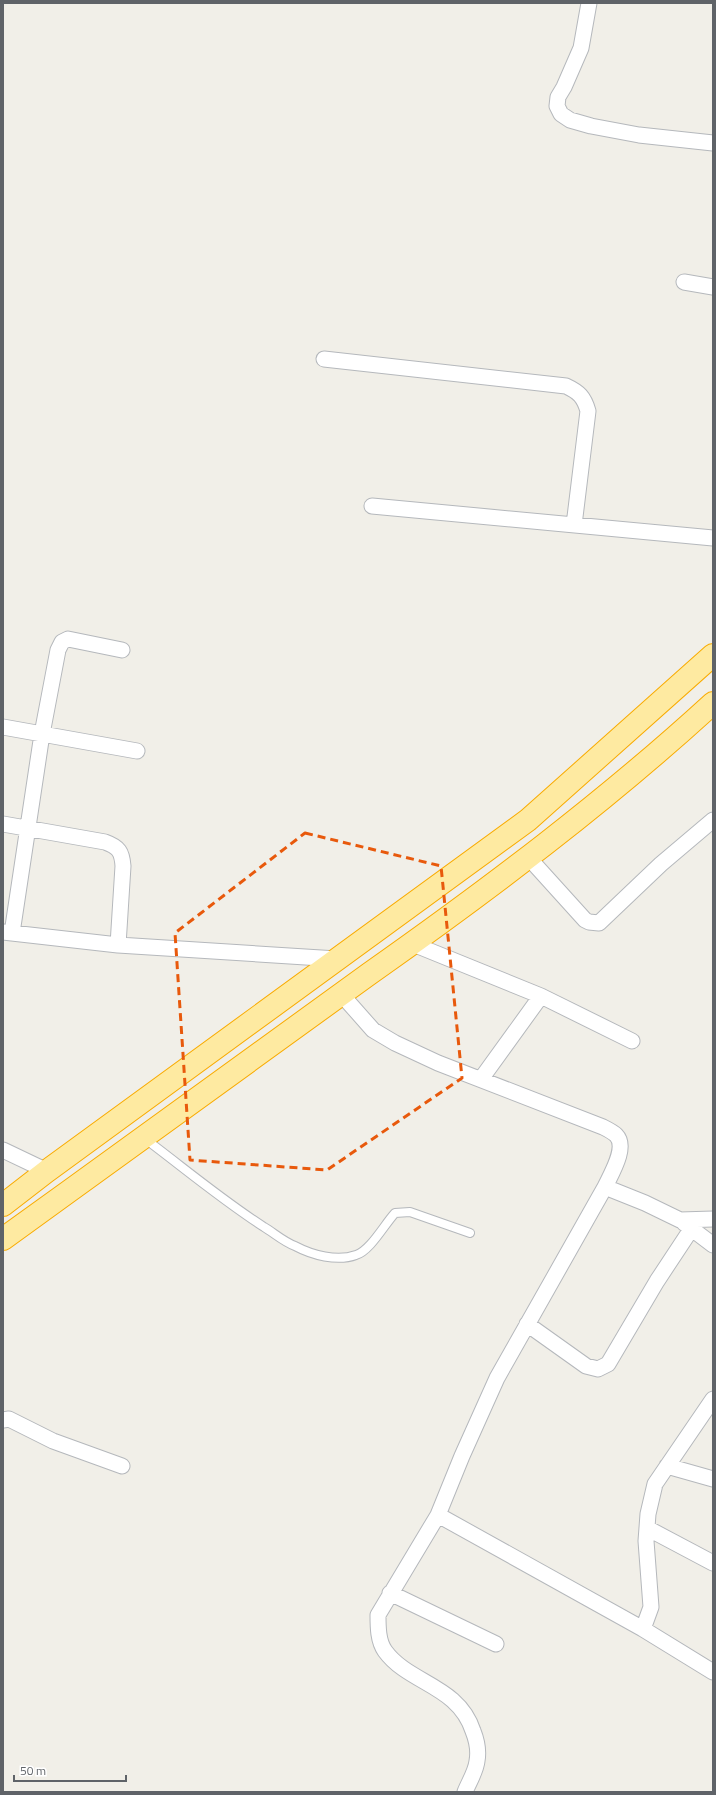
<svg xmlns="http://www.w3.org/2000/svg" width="716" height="1795" font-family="'Titillium Web',sans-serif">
<rect width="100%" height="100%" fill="#f1efe8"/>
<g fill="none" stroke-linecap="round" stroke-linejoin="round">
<defs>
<path id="service" d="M144 1138C184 1168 222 1200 264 1227 274 1233 284 1242 295 1246 312 1255 337 1262 356 1255 370 1251 384 1225 395 1213L410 1212 470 1233"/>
<path id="minor" d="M589 3 581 48 564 87 558 97 557 106 561 114 570 120 591 126 639 135 713 143
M684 282 713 287
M324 359 566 386C579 392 584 397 588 411L574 525
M372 506 713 538
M3 727 137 751
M3 824 105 842C119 847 122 852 123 866L118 945
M528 857 585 920 589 922 599 923 661 864 713 820
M3 932 118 945 337 959
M12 933 42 734 58 650 62 642 68 639 122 650
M413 944 541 996 632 1041
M342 995 373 1030 395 1043 438 1063 603 1127C607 1129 613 1132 616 1135 628 1147 611 1174 605 1187L645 1203 680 1220 713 1219
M481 1079 541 996
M3 1150 47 1171
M684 1223 713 1245
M527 1324 586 1366 598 1369 608 1364 657 1281 692 1228
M3 1420 9 1419 53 1441 122 1466
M667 1466 713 1479
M438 1515 643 1629 713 1672
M647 1528 713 1563
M390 1593 496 1644
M643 1629 651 1607 646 1541 648 1514 655 1484 713 1399
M465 1792C469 1782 476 1771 477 1761 479 1750 477 1741 473 1731 458 1685 409 1684 385 1651 378 1641 378 1627 378 1615L438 1515 462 1456 497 1378 605 1187"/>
<path id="trunk" d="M3 1205 47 1171 528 820 713 655
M3 1239C125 1151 246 1062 369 974 488 890 605 802 713 703"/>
</defs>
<use href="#service" stroke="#b5b8bc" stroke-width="10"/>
<use href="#minor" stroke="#b5b8bc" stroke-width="17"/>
<use href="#trunk" stroke="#f9ab00" stroke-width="24"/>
<use href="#service" stroke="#fff" stroke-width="8"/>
<use href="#minor" stroke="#fff" stroke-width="15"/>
<use href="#trunk" stroke="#feeaa1" stroke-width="22"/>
</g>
<path fill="none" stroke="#e8590c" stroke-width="3" stroke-dasharray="8 5" stroke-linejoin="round" d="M305 833 441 866 462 1078 327 1170 190 1160 175 933Z"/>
<rect width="716" height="1795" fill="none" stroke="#5f6368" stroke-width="8"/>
<path d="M14 1775v6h112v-6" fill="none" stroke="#5f6368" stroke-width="2"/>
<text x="20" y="1775" font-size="12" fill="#5f6368" stroke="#ffffff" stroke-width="3" paint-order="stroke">50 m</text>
</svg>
